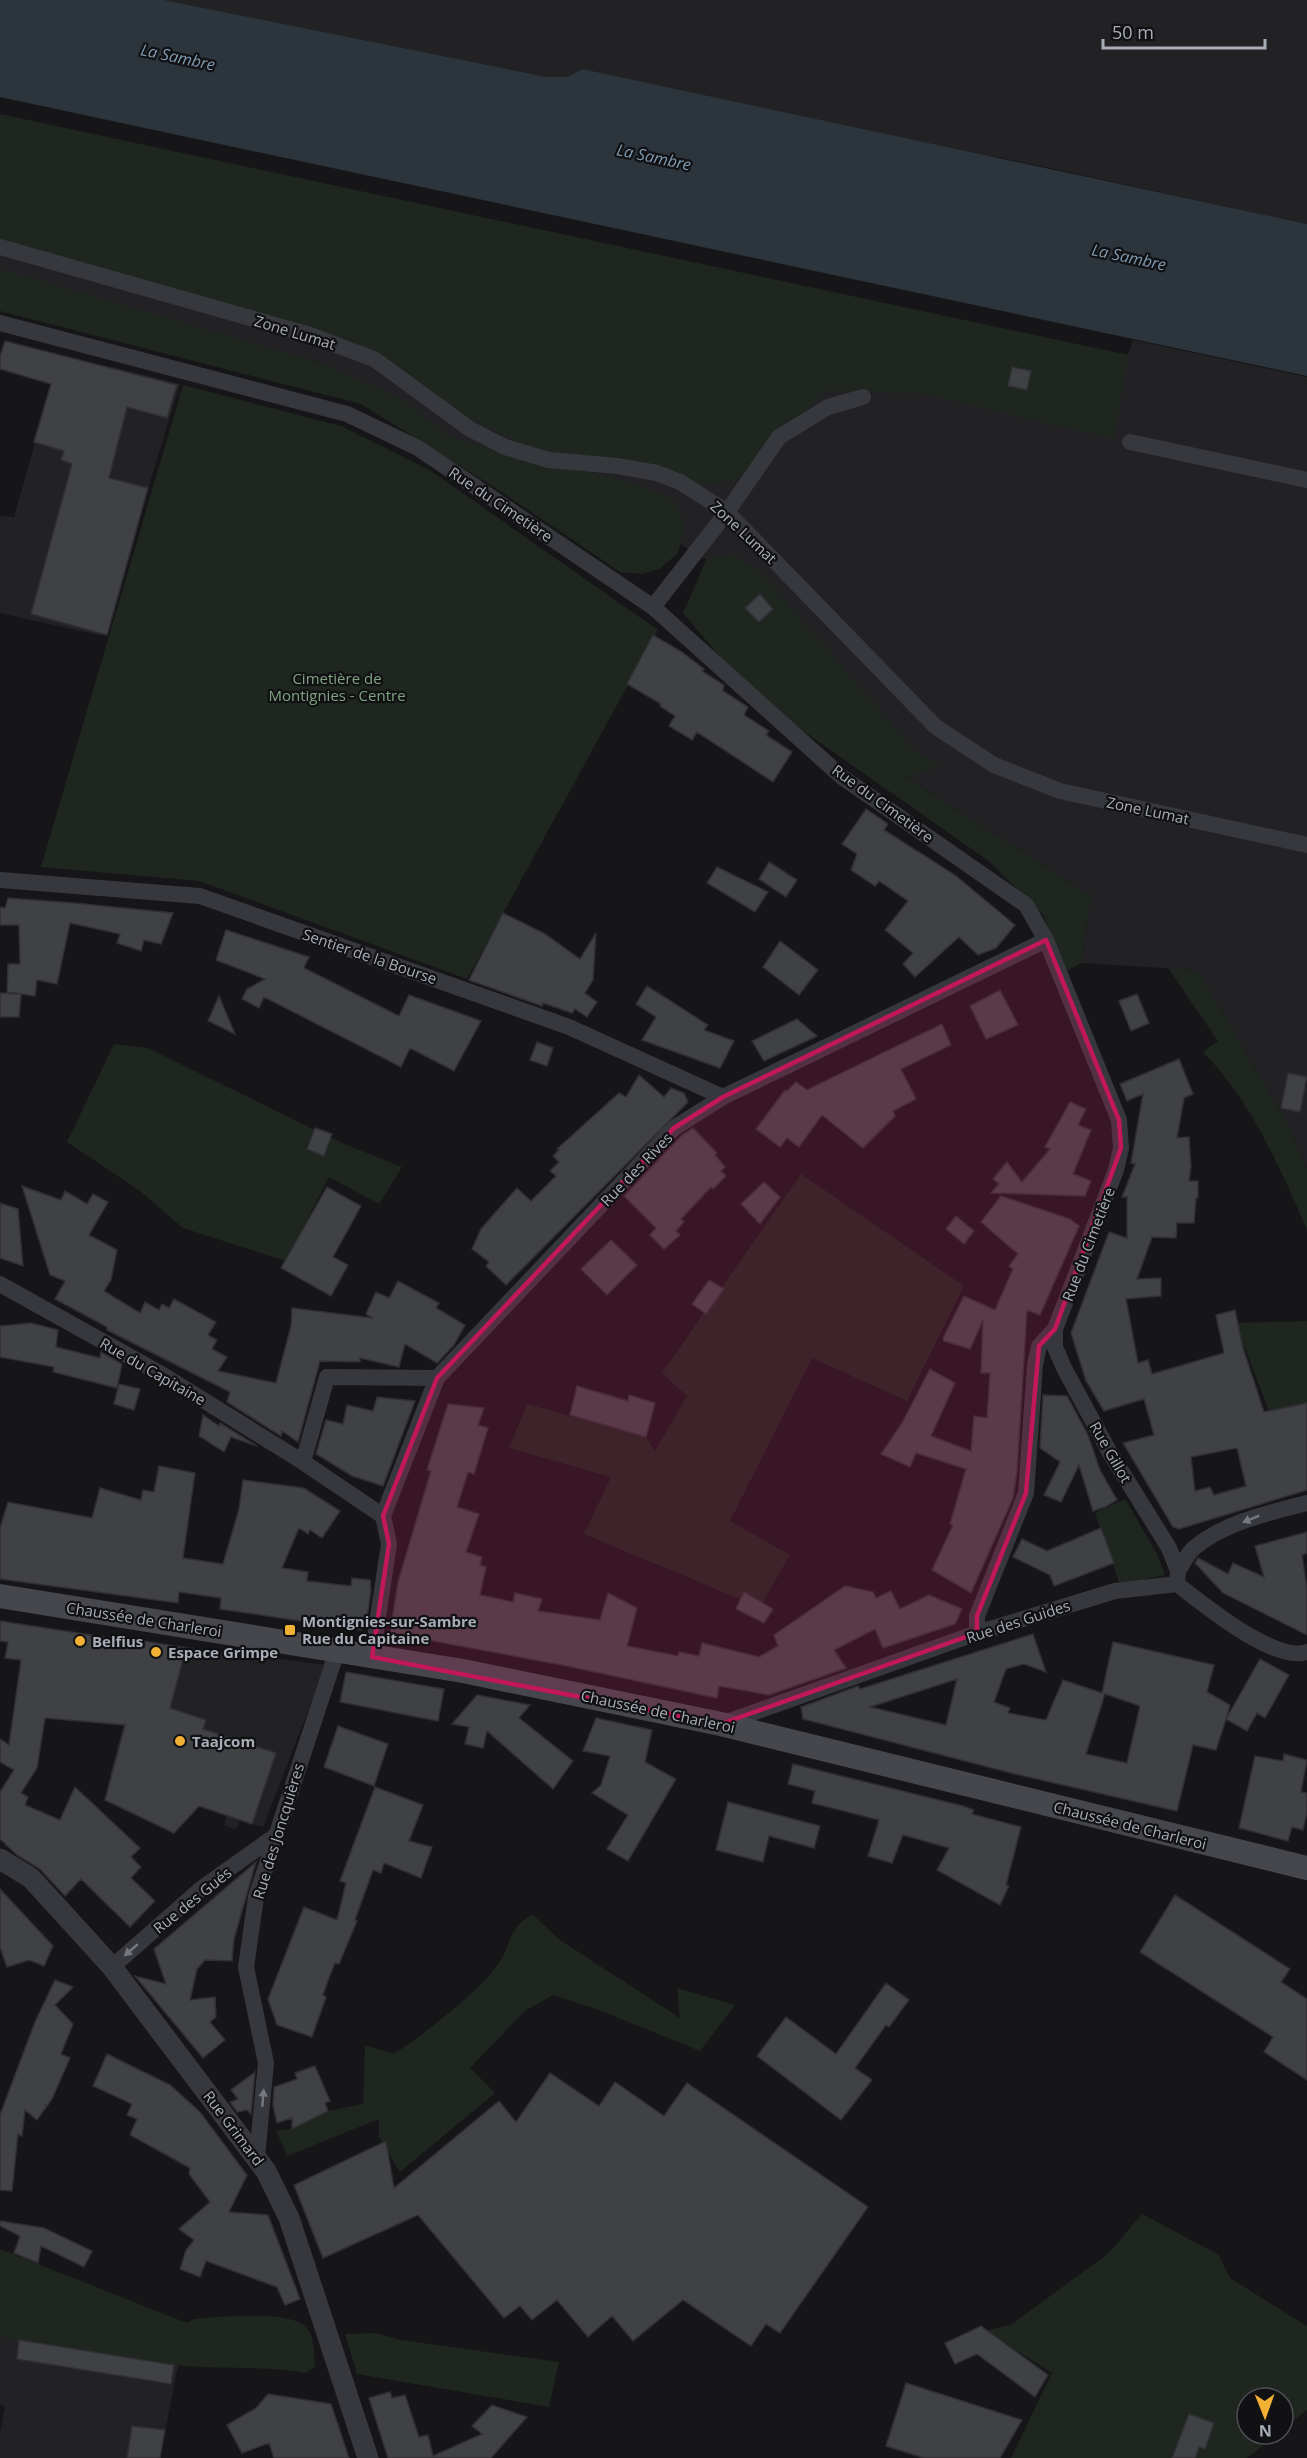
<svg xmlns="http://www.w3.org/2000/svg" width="1307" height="2458" font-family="'Open Sans',sans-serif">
<rect width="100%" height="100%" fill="#161618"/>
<path fill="#222225" d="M164 0H1307V224L1017 161 568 77H547Z
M0 119 1128 355 1133 340 1307 377V1168L1286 1121 1197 970 1081 963 1091 896 905 776 692 593 706 559 694 554 663 531 627 554 324 364 0 272Z
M112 367 180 384 103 636 0 613V516L14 517 35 443 72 453 107 388Z
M142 1641 326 1665 263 1827 240 1820 236 1830 224 1825 227 1815 138 1783 110 1775 139 1670Z
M0 2337 178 2365 160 2458H0V2432L5 2406 0 2404Z"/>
<path fill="#1e261f" d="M0 114 1128 355 1114 439 925 394 827 390 738 480 708 484 527 446 471 419 408 374 352 340 0 246Z
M0 269 324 364 401 399 452 438 632 483 674 499 685 525 678 553 660 569 642 574 620 572 500 491 361 404 0 311Z
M183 385 341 426 431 471 658 630 467 979 199 881 41 867Z
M734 554 763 575 914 750 939 767 906 777 1091 896 1081 963 1063 973 1044 916 990 862 752 695 683 613 707 559Z
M1168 968 1197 970 1286 1121 1307 1168V1230C1280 1167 1251 1101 1203 1052L1218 1041Z
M114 1044 148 1048 342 1143 402 1167 379 1204 329 1177 286 1261 183 1228 140 1191 67 1142Z
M801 1174 964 1286 907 1401 812 1358 730 1521 790 1555 762 1603 742 1600 584 1534 611 1477 509 1448 527 1404 646 1437 655 1451 687 1396 662 1373Z
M1307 1321V1404L1269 1411 1245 1348 1227 1323Z
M1125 1499 1158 1556 1165 1575 1120 1585 1095 1513Z
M532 1914 560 1940 680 2018 677 1988 735 2005 700 2051 599 2010 553 1995 525 2011 470 2068 495 2093 400 2172 379 2137V2119L287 2156 276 2130 293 2129 328 2111 363 2104 365 2045 394 2054C423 2035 481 1990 499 1963 514 1940 505 1932 532 1914Z
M1142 2214 1219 2255 1230 2278 1307 2326V2410L1283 2429V2398H1247V2434H1277L1247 2458H1011L1052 2373 986 2331 1012 2324 1109 2253Z
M0 2249 187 2323 194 2319C218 2317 287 2310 305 2326 315 2334 314 2354 315 2366L306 2373C263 2365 221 2370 178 2365 118 2358 59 2347 0 2337Z
M376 2333 401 2340 559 2362 549 2407 357 2374 345 2334Z"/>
<path fill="#2c353c" d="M0 0H164L547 77H568L582 69 1307 224V376L0 97Z"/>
<path fill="#404145" stroke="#303034" stroke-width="1.5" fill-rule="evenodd" d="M5 341 177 385 167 418 127 407 109 478 148 488 107 635 31 614 72 464 61 460 64 451 34 442 51 384 0 369V356Z
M1012 367 1031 371 1027 390 1008 386Z
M760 594 773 609 759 622 745 608Z
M653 635 682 652 704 669 702 671 724 685 723 691 748 707 744 715 769 731 766 735 792 752 773 782 697 732 692 740 669 726 675 716 660 706 661 704 627 684Z
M866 809 888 824 884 830 955 875 1015 925 996 948 978 955 959 937 915 977 903 964 913 953 885 930 908 901 879 881 875 886 851 870 857 854 842 844Z
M769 862 797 880 786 897 759 879Z
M717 867 768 892 755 912 707 883Z
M8 898 74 903 173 913 161 944 144 940 141 951 117 943 120 934 70 923 57 984 37 980 35 996 7 992 8 964H20L19 925H0V907L5 908Z
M503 913 545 934 580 959 596 933 593 980 585 993 597 1002 587 1017 575 1009 572 1013 543 1003 542 1006 469 980Z
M226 930 309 957 304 968 399 1016 409 995 481 1021 454 1071 410 1048 401 1067 264 997 259 1008 242 999 247 989 265 979 216 960Z
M780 941 818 970 799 995 763 967Z
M647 986 708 1025 704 1030 734 1041 720 1068 642 1040 656 1017 636 1004Z
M1000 990 1018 1025 986 1039 970 1006Z
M0 993 21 994 19 1017H0Z
M1137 994 1149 1023 1131 1031 1119 1001Z
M219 996 235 1034 208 1021Z
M797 1019 817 1036 764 1061 752 1041Z
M942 1024 951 1045 901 1069 916 1099 893 1111 895 1116 863 1148 822 1115 799 1147 787 1138 780 1147 756 1129 785 1090 787 1091 796 1082 807 1090Z
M537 1042 553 1048 547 1066 530 1060Z
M1179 1059 1193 1094 1184 1098 1177 1138 1189 1137 1191 1167 1189 1181H1198V1198H1196L1194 1223H1177L1176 1238 1152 1237 1137 1279 1161 1278V1296L1126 1299 1138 1363 1148 1360 1152 1374 1224 1353 1216 1315 1235 1310 1243 1348 1264 1412 1307 1403V1490L1179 1529 1173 1527 1123 1443 1154 1435 1144 1399 1104 1411 1086 1381 1071 1333 1109 1232 1127 1238V1197H1122L1135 1164 1131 1163 1143 1094 1127 1101 1120 1084ZM1237 1448 1246 1486 1214 1495 1210 1487 1195 1491 1191 1457Z
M1288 1073 1307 1077 1300 1112 1281 1108Z
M639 1075 664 1097 671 1088 684 1093 688 1102 506 1285 486 1266 489 1262 472 1249 481 1229 517 1188 531 1201 556 1176 550 1171 559 1162 553 1156 559 1150 557 1149 619 1093 626 1097Z
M1070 1102 1086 1109 1078 1125 1091 1130 1073 1174 1091 1181 1085 1196 991 1193 999 1184 993 1179 1007 1162 1022 1182 1050 1149 1045 1147Z
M315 1128 332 1134 324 1156 307 1149Z
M693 1128 717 1153 715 1155 725 1167 721 1171 726 1176 713 1189 711 1187 681 1219 684 1222 676 1231 680 1235 664 1249 650 1235 656 1228 624 1196 681 1136Z
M764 1182 780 1197 760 1224 741 1204Z
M22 1186 61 1200 65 1191 87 1204 93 1194 108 1202 89 1235 117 1250 111 1280 104 1291 140 1313 145 1302 159 1310 162 1304 169 1308 174 1299 216 1322 208 1335 217 1340 212 1349 227 1357 218 1371 276 1383 291 1326 292 1308 373 1318 366 1314 376 1292 389 1298 398 1281 439 1303 436 1308 465 1325 454 1345 437 1363 405 1344 399 1367 360 1358V1362L320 1361 298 1442 282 1431 281 1436 227 1402 230 1392 107 1330V1327L55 1299 65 1281 50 1275Z
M327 1187 361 1206 333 1257 348 1265 331 1296 281 1268Z
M1001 1196 1070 1219 1079 1226 1040 1315 1027 1310 1017 1471 1013 1498 971 1593 932 1570 953 1525 950 1524 966 1469 916 1453 910 1467 881 1454 902 1423 930 1369 955 1383 931 1436 971 1451 974 1416 987 1418 990 1373H981L983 1320 970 1349 944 1341 943 1338 964 1296 995 1310 1013 1269 1009 1266 1018 1254 981 1222Z
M0 1203 18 1209 23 1266 0 1258Z
M956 1216 974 1231 964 1244 946 1229Z
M611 1240 637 1265 607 1295 581 1269Z
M709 1280 724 1289 706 1314 692 1304Z
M31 1323 58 1330 56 1347 100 1358 101 1352 122 1364 117 1388 53 1372 54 1367 0 1357V1326Z
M119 1384 140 1389 134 1410 114 1404Z
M577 1386 628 1401 629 1395 655 1403 646 1437 570 1415Z
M1043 1395 1067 1396 1088 1435 1100 1470 1117 1500 1105 1507 1093 1511 1079 1465 1061 1502 1044 1495 1060 1462 1040 1448Z
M377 1397 415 1401 383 1486 352 1476 316 1454 326 1420 343 1424 347 1405 373 1411Z
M448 1404 484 1408 478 1425 488 1428 474 1474 468 1472 457 1507 479 1514 466 1552 482 1557 480 1565 486 1567 480 1595 513 1602 515 1593 542 1599 538 1611 600 1620 608 1593 637 1608 627 1646 678 1656 679 1652 699 1656 702 1643 759 1657 778 1646 774 1635 845 1586 873 1592 876 1598 891 1591 900 1609 929 1595 962 1609 955 1624 883 1648 875 1629 834 1650 846 1668 769 1695 719 1686 717 1698 562 1665 390 1633 398 1582 431 1471 427 1470Z
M203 1415 219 1426 220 1423 257 1446 231 1437 224 1452 199 1436Z
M159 1466 195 1473 183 1558 223 1564 239 1509 243 1480 304 1488 340 1511 322 1538 310 1530 308 1534 299 1528 282 1568 308 1572 307 1581 351 1586 352 1578 370 1580 371 1590 366 1625 361 1630 220 1609 221 1598 179 1592 178 1603 0 1579V1528L8 1502 92 1518 100 1488 141 1500 143 1490 154 1492Z
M1101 1528 1114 1563 1054 1586 1050 1575 1013 1557 1022 1539 1047 1551Z
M1307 1532V1553L1302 1555 1307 1589V1635L1223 1593 1195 1563 1198 1558 1228 1574 1233 1563 1264 1577 1255 1546Z
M744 1592 773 1609 764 1623 736 1609Z
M0 1621 111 1638 110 1643 144 1648 145 1641 186 1648 170 1708 206 1720 203 1729 276 1753 252 1824 199 1806 174 1833 105 1800 125 1725 45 1718 37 1768 21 1793 28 1797 25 1805 60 1820 75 1787 140 1848 131 1857 141 1867 131 1878 155 1901 130 1927 81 1879 65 1896 40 1869 17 1855 0 1839V1792L14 1770 0 1762V1739L9 1745 21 1660 5 1658 8 1642 0 1641Z
M1033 1634 1046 1672 1024 1664 1006 1669 994 1702 1010 1708 1008 1713 1046 1720 1063 1680 1102 1693 1113 1642 1214 1665 1207 1692 1230 1705 1226 1719 1260 1659 1289 1675 1265 1718 1257 1713 1247 1731 1226 1719 1216 1750 1193 1745 1177 1811 1015 1774 803 1719 801 1707 858 1686 860 1689ZM957 1679 946 1725 870 1707ZM1105 1694 1140 1706 1127 1763 1086 1754Z
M346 1672 444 1689 438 1721 340 1702Z
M477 1695 530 1705 519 1718 573 1761 553 1789 487 1731 483 1748 465 1744 469 1727 452 1724Z
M596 1718 652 1730 645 1762 676 1779 628 1861 607 1849 628 1815 592 1793 601 1785 610 1756 583 1751Z
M338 1726 388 1744 374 1786 324 1767Z
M1284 1754 1307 1760 1301 1792 1307 1793V1813L1303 1830 1292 1827 1288 1841 1239 1828 1255 1756 1283 1761Z
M793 1764 963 1806 974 1810 972 1814 1021 1827 1006 1885 1009 1886 1000 1905 937 1870 949 1848 903 1835 892 1863 868 1856 879 1820 812 1803 815 1791 788 1784Z
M375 1787 423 1805 409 1841 432 1847 421 1878 384 1863 381 1873 373 1870 355 1920 357 1921 339 1964 335 1963 329 1978 323 1995 326 1997 312 2037 277 2025 268 1999 304 1907 337 1920 346 1883 340 1881Z
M728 1802 820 1826 814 1848 769 1836 763 1862 716 1850Z
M256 1862 234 1939 232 1961 205 1960 197 1969 190 2000 215 1997 216 2017 210 2022 225 2040 203 2058 135 1976 166 1984 154 1949Z
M0 1889 53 1946 44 1966 29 1960 7 1967 0 1947Z
M1175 1895 1290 1969 1281 1982 1307 1999V2080L1264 2052 1273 2037 1140 1952Z
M55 1980 73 1987 55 2005 73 2024 61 2054 70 2058 52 2099 47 2106 44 2104 47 2106 37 2120 25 2110 22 2136 18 2134 12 2191 0 2190V2115L35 2022Z
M886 1983 909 2000 889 2027 886 2025 855 2068 872 2080 841 2120 757 2056 786 2017 836 2054Z
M107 2054 170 2085 200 2112 247 2175 229 2212 268 2215 300 2299 285 2305 277 2287 206 2261 200 2277 180 2269 186 2250 194 2240 179 2229 210 2202 189 2174 190 2168 130 2135 137 2119 127 2115 132 2104 93 2086Z
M315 2066 330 2101 325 2103 328 2111 292 2129V2118L277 2123 273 2105 274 2087 297 2079 295 2073Z
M255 2072 251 2114 247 2110 237 2112 230 2102 238 2099 231 2090Z
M550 2073 599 2106 615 2082 664 2116 687 2083 868 2207 780 2333 766 2324 751 2346 683 2300 633 2341 612 2316 588 2337 557 2300 532 2320 520 2306 504 2318 418 2215 323 2258 294 2185 386 2141 394 2188 499 2101 516 2122Z
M0 2221 44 2228 92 2251 84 2267 41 2246 38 2263 14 2253 20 2236 0 2226Z
M981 2326 1048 2375 1035 2397 977 2354 955 2364 945 2343Z
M19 2340 174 2365 171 2384 17 2359Z
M906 2383 1022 2420 1000 2458H924L886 2446Z
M390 2392 392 2398 405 2395 419 2437 428 2435 433 2456 482 2434 472 2426 492 2405 527 2417 491 2458H388L369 2398Z
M268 2394 331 2404 349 2458H274L269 2443 242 2453 227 2425 256 2408Z
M1189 2414 1214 2423 1205 2449 1199 2447 1195 2458H1172Z
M132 2426 165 2430 160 2458H127Z"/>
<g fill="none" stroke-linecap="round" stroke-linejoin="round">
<path stroke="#37383d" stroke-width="16" d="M0 247 310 335 374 359 470 429 505 447 549 460 617 466 657 473 680 482 727 512 936 727 994 765 1060 791 1307 845
M0 323 347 414 418 448 653 607 842 777 1026 905 1046 940 1119 1120 1121 1148 1116 1170 1055 1329 1039 1346 1035 1365 1026 1493 977 1616V1633
M1130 442 1307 480
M653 607 727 512 779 437 828 407 863 397
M0 880 200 896 569 1027 723 1097
M0 1284 163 1375 303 1462 383 1516 389 1544 372 1657
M1055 1329V1347L1064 1368 1110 1453 1169 1548 1178 1571 1177 1584
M303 1462 327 1377 437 1378
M383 1516 437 1378 674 1128 723 1097 1046 940
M1178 1571C1183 1564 1187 1554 1194 1548 1225 1522 1269 1513 1307 1503
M721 1724 977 1633 1115 1591 1177 1584C1203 1604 1274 1663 1307 1652
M112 1967 202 1888 275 1836
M257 2157 266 2063 246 1967 256 1897 337 1651"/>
<path stroke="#37383d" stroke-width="21" d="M0 1859 31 1878 112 1967 266 2171 289 2218 368 2458"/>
<path stroke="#45474d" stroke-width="24" d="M0 1596 463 1671 721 1724 1307 1868"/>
</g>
<defs><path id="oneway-solid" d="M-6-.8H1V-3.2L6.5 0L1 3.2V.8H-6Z" transform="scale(1.5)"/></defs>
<g fill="#757881">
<use href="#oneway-solid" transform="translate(1251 1519) rotate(158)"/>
<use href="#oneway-solid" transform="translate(131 1950) rotate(139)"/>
<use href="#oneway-solid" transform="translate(263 2098) rotate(-85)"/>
</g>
<path fill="#c2185b" fill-opacity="0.2" stroke="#c2185b" stroke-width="4.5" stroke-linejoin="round" d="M1046 940 1119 1120 1121 1148 1055 1329 1039 1346 1026 1493 977 1616V1633L721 1724 372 1657 389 1544 383 1516 437 1378 674 1128 723 1097Z"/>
<g fill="#f2b134" stroke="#111113" stroke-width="2">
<rect x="284" y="1624" width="12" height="12" rx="3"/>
<circle cx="80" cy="1641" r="6"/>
<circle cx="156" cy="1652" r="6"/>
<circle cx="180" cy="1741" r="6"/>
</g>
<g text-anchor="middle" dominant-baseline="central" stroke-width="4.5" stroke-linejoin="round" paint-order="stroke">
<g font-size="15" fill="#a8adb8" stroke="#111113">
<text transform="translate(295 332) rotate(17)">Zone Lumat</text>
<text transform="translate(501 504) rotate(34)">Rue du Cimetière</text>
<text transform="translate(744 532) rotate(43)">Zone Lumat</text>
<text transform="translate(883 803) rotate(36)">Rue du Cimetière</text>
<text transform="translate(1148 810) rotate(12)">Zone Lumat</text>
<text transform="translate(370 956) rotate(19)">Sentier de la Bourse</text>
<text transform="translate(636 1169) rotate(-46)">Rue des Rives</text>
<text transform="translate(1088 1244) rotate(-69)">Rue du Cimetière</text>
<text transform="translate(153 1371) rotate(30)">Rue du Capitaine</text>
<text transform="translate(1111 1452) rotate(60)">Rue Gillot</text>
<text transform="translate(144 1619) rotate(9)">Chaussée de Charleroi</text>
<text transform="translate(1018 1621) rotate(-18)">Rue des Guides</text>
<text transform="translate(658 1711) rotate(12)">Chaussée de Charleroi</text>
<text transform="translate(1130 1825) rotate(14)">Chaussée de Charleroi</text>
<text transform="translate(278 1831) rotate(-73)">Rue des Joncquières</text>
<text transform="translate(192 1900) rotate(-39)">Rue des Gués</text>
<text transform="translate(234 2128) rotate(53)">Rue Grimard</text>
</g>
<g font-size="15" fill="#7fa381" stroke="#111113">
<text x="337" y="678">Cimetière de<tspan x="337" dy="17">Montignies - Centre</tspan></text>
</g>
<g font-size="15" font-weight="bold" fill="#a8adb8" stroke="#111113" text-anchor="start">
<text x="302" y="1621">Montignies-sur-Sambre<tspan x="302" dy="17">Rue du Capitaine</tspan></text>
<text x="92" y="1641">Belfius</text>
<text x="168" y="1652">Espace Grimpe</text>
<text x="192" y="1741">Taajcom</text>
</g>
<g font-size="16" font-style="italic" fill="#7f9bb3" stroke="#111113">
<text transform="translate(178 57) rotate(12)">La Sambre</text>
<text transform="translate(654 157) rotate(12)">La Sambre</text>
<text transform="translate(1129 257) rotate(12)">La Sambre</text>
</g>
</g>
<g transform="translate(1265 2416) rotate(179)"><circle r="28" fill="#111113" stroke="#4d4f55" stroke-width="1.5"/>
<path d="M0-4.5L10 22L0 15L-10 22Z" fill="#f2b134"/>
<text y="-9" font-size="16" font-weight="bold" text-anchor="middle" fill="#a8adb8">N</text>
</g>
<path d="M1103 39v9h162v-9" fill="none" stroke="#a8adb8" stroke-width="3"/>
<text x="1112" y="39" font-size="18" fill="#a8adb8" stroke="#111113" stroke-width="4.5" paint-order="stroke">50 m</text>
</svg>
